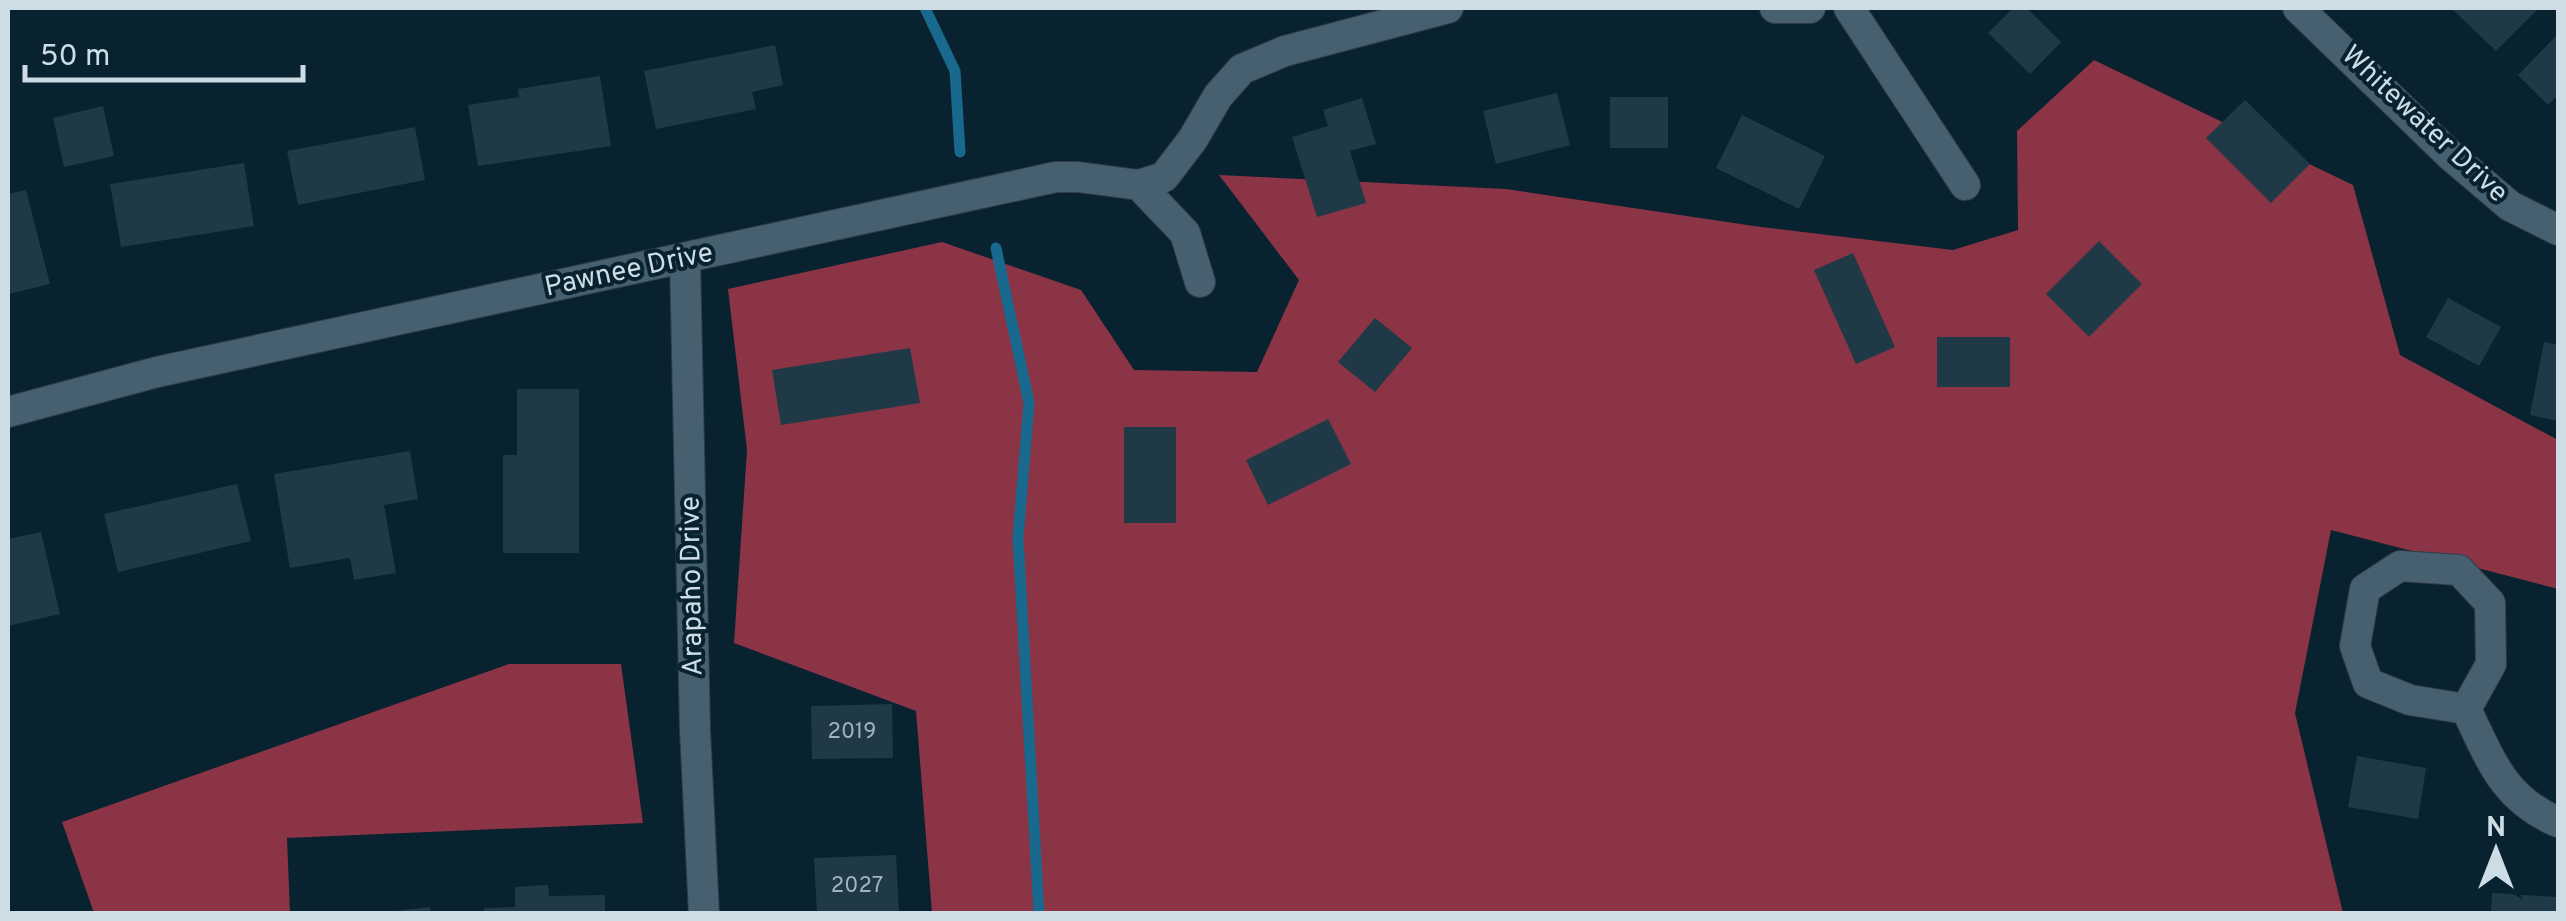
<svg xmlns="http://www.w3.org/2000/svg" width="2566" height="921" font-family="Overpass,sans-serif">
<rect width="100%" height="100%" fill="#08222f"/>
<path fill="#8a3445" d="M2094 60 2353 185 2400 355 2558 440V589L2331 530 2295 713 2343 913H932L916 711 734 643 747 450 728 289 942 242 1081 290 1134 370 1257 372 1299 280 1219 175 1506 189 1754 226 1953 250 2018 230 2017 131Z
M509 664H621L643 823 287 838 290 913H94L62 822Z"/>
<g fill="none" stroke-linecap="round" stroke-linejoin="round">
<path stroke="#19688d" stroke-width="11" d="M925 8 955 71 960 152
M996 248 1029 403 1018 538 1039 914"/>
</g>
<path fill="#203947" d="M2013 8H2027L2061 42 2030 74 1988 33Z
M2451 8H2539L2496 51Z
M2558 34V95L2548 105 2518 75Z
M775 45 783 85 752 92 756 109 656 129 644 71Z
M600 76 611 146 478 166 468 105 519 97 518 89Z
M1557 93 1570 145 1496 164 1483 111Z
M1610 97H1668V148H1610Z
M1362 98 1376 144 1350 151 1366 203 1317 217 1292 137 1328 126 1323 110Z
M2245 100 2310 164 2271 203 2206 138Z
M103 106 114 156 64 167 53 118Z
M1742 115 1825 156 1799 209 1716 168Z
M415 127 425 180 298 205 287 151Z
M244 163 254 226 121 247 110 184Z
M26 190 50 284 9 294 8 194Z
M2099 241 2142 284 2089 337 2046 294Z
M1853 253 1895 347 1856 364 1814 270Z
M2448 298 2501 327 2479 366 2426 337Z
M1375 318 1412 348 1375 392 1338 362Z
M1937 337H2010V387H1937Z
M2544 342 2558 345V421L2530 415Z
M910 348 920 403 781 425 772 370Z
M517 389H579V553H503V455H517Z
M1328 419 1351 464 1268 505 1246 460Z
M1124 427H1176V523H1124Z
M410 451 418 499 384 505 396 573 354 580 350 558 290 568 274 474Z
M237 484 251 541 118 572 104 514Z
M41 532 60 614 8 626V539Z
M892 704 893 758 812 759 811 706Z
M2357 756 2426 768 2418 819 2348 807Z
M896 855 899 914H817L814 858Z
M548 885 549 896 605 895V914H484V908L515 907V887Z
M2492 893 2558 897V914H2491Z
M430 907 431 914H396L395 911Z"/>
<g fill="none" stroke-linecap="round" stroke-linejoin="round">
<defs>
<path id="minor" d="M1775 8H1810
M1849 8 1965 185
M2298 8 2450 155 2510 206 2558 230
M1139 185 1164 177 1193 139 1218 96 1242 69 1285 51 1448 8
M685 259 695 730 704 914
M8 412 157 372 1056 177H1078L1139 185 1185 233 1200 282
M2400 566 2459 570 2490 603 2491 664 2466 709 2410 700 2368 683 2355 646 2365 589Z
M2466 709C2491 760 2503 799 2558 822"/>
</defs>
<use href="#minor" stroke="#313c48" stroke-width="32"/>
<use href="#minor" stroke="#466070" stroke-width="30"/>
</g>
<g text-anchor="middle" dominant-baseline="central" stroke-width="8" stroke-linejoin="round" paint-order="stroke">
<g font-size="22" fill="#a2b3be">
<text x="852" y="732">2019</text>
<text x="857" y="886">2027</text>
</g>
<g font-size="28" fill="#cddce5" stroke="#08222f">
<text transform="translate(2424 125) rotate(43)">Whitewater Drive</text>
<text transform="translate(629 271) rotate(-12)">Pawnee Drive</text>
<text transform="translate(693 586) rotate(-91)">Arapaho Drive</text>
</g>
</g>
<rect width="2566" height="921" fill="none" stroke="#cddce5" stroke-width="20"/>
<g transform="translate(2496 851)" stroke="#08222f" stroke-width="8" paint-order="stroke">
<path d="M0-8L18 38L0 25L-18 38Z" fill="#cddce5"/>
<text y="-15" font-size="28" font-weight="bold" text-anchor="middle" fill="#cddce5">N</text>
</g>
<path d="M25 65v15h278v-15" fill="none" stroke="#cddce5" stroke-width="5"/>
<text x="40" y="65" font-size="30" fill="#cddce5" stroke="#08222f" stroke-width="8" paint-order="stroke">50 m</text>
</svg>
